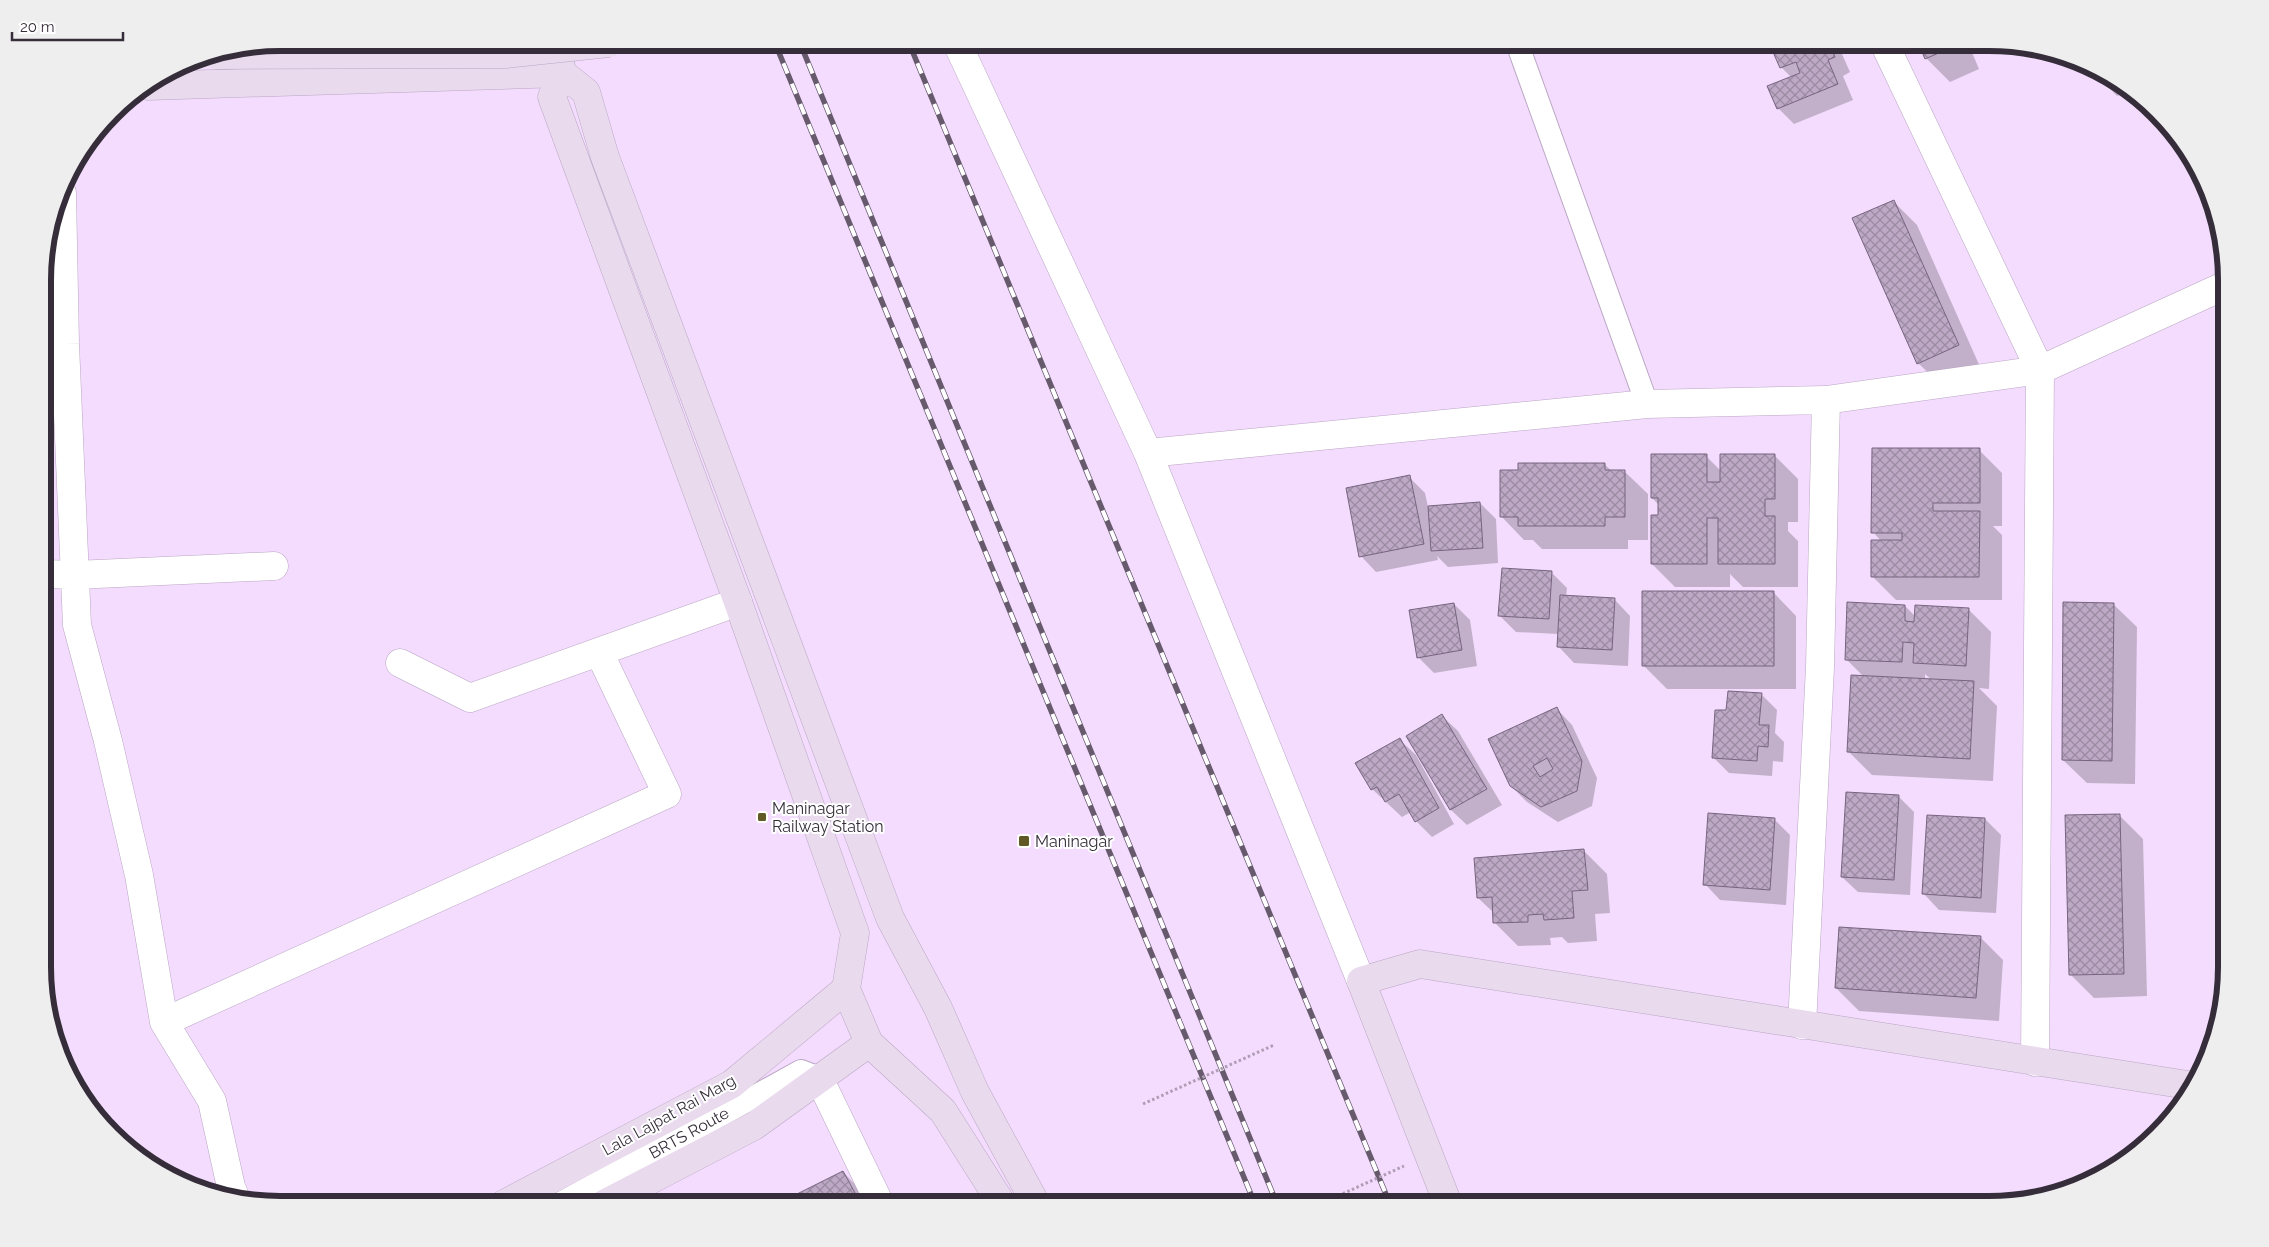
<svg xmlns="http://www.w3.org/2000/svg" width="2269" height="1247" font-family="Raleway,sans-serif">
<defs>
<pattern id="building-cross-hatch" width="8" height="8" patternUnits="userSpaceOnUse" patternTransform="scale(1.25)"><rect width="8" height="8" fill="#bda9c6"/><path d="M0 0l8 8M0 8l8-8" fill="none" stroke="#9a8aa2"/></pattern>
</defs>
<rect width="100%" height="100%" fill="#f3dcfd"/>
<path fill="#0003" fill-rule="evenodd" d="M1756 43H1837L1850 72 1843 76 1853 100 1794 124 1778 108 1791 77 1782 68 1771 43 1761 48Z
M1919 43H1968L1979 69 1950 82 1926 58Z
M2092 68 2107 74 2127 92 2117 96 2094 73Z
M1893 201 1917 225 1981 369 1942 386 1918 363Z
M58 204 63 299 45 300V249Z
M1979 450 2002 473V526H1993L2002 535V600H1896L1873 577 1881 541 1873 532Z
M1706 456 1721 471 1775 456 1798 479V522H1788V531L1798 541V587H1743L1730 574V587H1675L1652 564 1659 516V505L1652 498Z
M1604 464 1612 471H1624L1648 494V540H1628V549H1542L1533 540H1524L1501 516 1519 471Z
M1409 477 1425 493 1428 507 1480 503 1496 519 1498 563 1448 567 1437 556 1438 560 1376 572 1361 556Z
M1551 572 1567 588 1566 597 1615 600 1630 616 1628 666 1574 663 1559 647V634L1516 632 1500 616Z
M1773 592 1796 616V689H1667L1643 665Z
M1454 604 1470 620 1477 666 1434 673 1418 657Z
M2113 604 2137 627 2135 784 2087 783 2063 760Z
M1905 606 1916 617 1968 609 1991 632 1989 689 1979 688 1997 706 1993 781 1872 775 1849 752 1864 677 1846 659ZM1925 674 1932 680H1925Z
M1761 694 1777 710 1775 733 1784 742 1783 762 1773 761 1772 776 1729 773 1713 757 1727 712Z
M1557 709 1572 725 1597 778 1592 806 1558 822 1527 802 1511 786Z
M1442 716 1458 731 1502 805 1467 825 1451 810 1408 736Z
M1400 740 1416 755 1454 824 1432 837 1416 821 1411 812 1402 817 1372 789Z
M1898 796 1914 812 1910 895 1858 892 1842 877Z
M2119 815 2143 839 2147 996 2094 998 2071 975Z
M1774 819 1790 835 1786 905 1720 900 1705 884Z
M1985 819 2001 835 1996 913 1939 910 1924 894Z
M1584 851 1607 874 1610 913 1595 914 1597 941 1568 943 1562 937 1550 938 1551 945 1518 946 1495 923 1494 913 1478 898Z
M1980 937 2003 960 1999 1021 1859 1011 1836 988Z
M159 1165 170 1176 155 1167Z
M843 1172 874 1204H780Z"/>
<path fill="url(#building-cross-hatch)" stroke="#776480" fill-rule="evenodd" d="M1769 43H1829L1835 57 1828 60 1838 84 1777 109 1767 86 1800 73 1796 62 1780 68Z
M1918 43H1955L1957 45 1925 59Z
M1894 200 1959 345 1917 364 1852 218Z
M1872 448H1980V503H1933V511H1980L1979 577H1871V540H1902V533H1871Z
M1651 454H1707V482H1720V454H1775V499H1765V516H1775V564H1718V518H1707V564H1651V515H1658V498H1651Z
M1518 463H1605V470H1625V517H1605V526H1518V517H1500V470H1518Z
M1410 475 1424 544 1359 557 1346 488Z
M1480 502 1483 548 1431 551 1428 506Z
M1502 568 1552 571 1549 619 1498 616Z
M1642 591H1774V666H1642Z
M1560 595 1615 598 1612 650 1557 647Z
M1847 602 1905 605V621L1914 622 1915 605 1969 608 1966 666 1913 663 1914 643 1903 642 1902 662 1845 660Z
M2063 602 2114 603 2112 761 2062 760Z
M1454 603 1462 650 1417 658 1409 610Z
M1851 675 1974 681 1970 759 1847 752Z
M1728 691 1762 693 1759 725H1769L1768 747 1758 746 1757 761 1712 758 1715 710H1726Z
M1557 707 1582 761 1577 791 1541 807 1510 786 1488 739ZM1547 758 1553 769 1540 777 1533 766Z
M1442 714 1487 789 1450 810 1406 736Z
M1400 738 1439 808 1415 822 1399 794 1385 802 1377 787 1371 790 1355 763Z
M1846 792 1899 795 1894 880 1841 877Z
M1708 813 1775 818 1770 890 1703 885Z
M2120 814 2124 974 2069 975 2065 815Z
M1927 815 1985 818 1981 898 1922 894Z
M1584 849 1588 890 1572 891 1574 918 1544 920 1543 914 1528 915V922L1493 923 1492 897 1477 898 1474 858Z
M1839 927 1981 936 1976 998 1835 988Z
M843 1171 861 1204H777Z
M968 1197 971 1204H952Z"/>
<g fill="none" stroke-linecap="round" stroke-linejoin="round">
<defs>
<path id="lane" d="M1517 43 1647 404
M559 1204 801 1071 819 1078"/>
<path id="street" d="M957 43 1148 453
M62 193 65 344 77 625 108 741 139 875 164 1022 212 1101 231 1187 236 1199
M45 574 75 575 274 566
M400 663 470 698 738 602
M1361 981 1148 453 1647 404 1826 400 2040 370 1884 43
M164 1022 667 794 599 652
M1802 1025 1820 667 1826 400
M2035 1062 2040 370 2226 285
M819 1078 880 1204"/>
<path id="secondary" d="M559 57 562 73 552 97 738 602 855 933 846 989 869 1043 943 1111 1002 1204
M148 86 562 73 586 92 605 157 890 918 938 1008 975 1092 1036 1204
M504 1204 732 1084 846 989
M604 1204 754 1126 869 1043
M1448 1204 1361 981 1420 964 2194 1086"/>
</defs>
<use href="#lane" stroke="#bba6c4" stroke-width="24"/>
<use href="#street" stroke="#bba6c4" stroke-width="29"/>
<use href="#secondary" stroke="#bba6c4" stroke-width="29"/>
<use href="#lane" stroke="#fff" stroke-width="22"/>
<use href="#street" stroke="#fff" stroke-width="28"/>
<use href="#secondary" stroke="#e9daee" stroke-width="28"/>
<defs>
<path id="rail" d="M775 43 1255 1204
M800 43 1277 1204
M909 43 1390 1204"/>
</defs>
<use href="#rail" stroke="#665a6c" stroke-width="5.5"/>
<use href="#rail" stroke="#fff" stroke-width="4" stroke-dasharray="11" stroke-linecap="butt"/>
<defs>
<path id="secondary-bridge" d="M216 55 506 54 609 43"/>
</defs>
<use href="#secondary-bridge" stroke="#bba6c4" stroke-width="29" stroke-linecap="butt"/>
<path stroke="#af9db6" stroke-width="3" stroke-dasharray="2.5 2.5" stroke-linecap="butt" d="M1143 1104 1274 1045
M1320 1204 1404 1166"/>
<use href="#secondary-bridge" stroke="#e9daee" stroke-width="28"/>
</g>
<g fill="#615925" stroke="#fff" stroke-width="2">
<rect x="757" y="812" width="10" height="10" rx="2.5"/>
<rect x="1018" y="835" width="12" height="12" rx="2.5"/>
</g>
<g text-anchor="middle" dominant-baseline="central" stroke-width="4" stroke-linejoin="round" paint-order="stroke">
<g font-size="16" fill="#362d3a" stroke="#fff" text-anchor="start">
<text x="772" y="808">Maninagar<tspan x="772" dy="18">Railway Station</tspan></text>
<text x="1035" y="841">Maninagar</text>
</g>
<g font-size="16" fill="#362d3a" stroke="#fff">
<text transform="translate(669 1115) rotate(-29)">Lala Lajpat Rai Marg</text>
<text transform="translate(689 1133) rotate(-29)">BRTS Route</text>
</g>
</g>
<path d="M0 0H2269V1247H0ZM280 51H1989A229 229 0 0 1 2218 280V967A229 229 0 0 1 1989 1196H280A229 229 0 0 1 51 967V280A229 229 0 0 1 280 51Z" fill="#efeeef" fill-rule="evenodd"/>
<path fill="none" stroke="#362d3a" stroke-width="6" d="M280 51H1989A229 229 0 0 1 2218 280V967A229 229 0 0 1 1989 1196H280A229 229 0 0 1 51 967V280A229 229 0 0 1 280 51Z"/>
<path d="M12 32v8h111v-8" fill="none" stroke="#362d3a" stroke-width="2.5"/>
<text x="20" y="32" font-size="15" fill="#362d3a" stroke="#ffffff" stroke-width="4" paint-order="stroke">20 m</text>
</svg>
